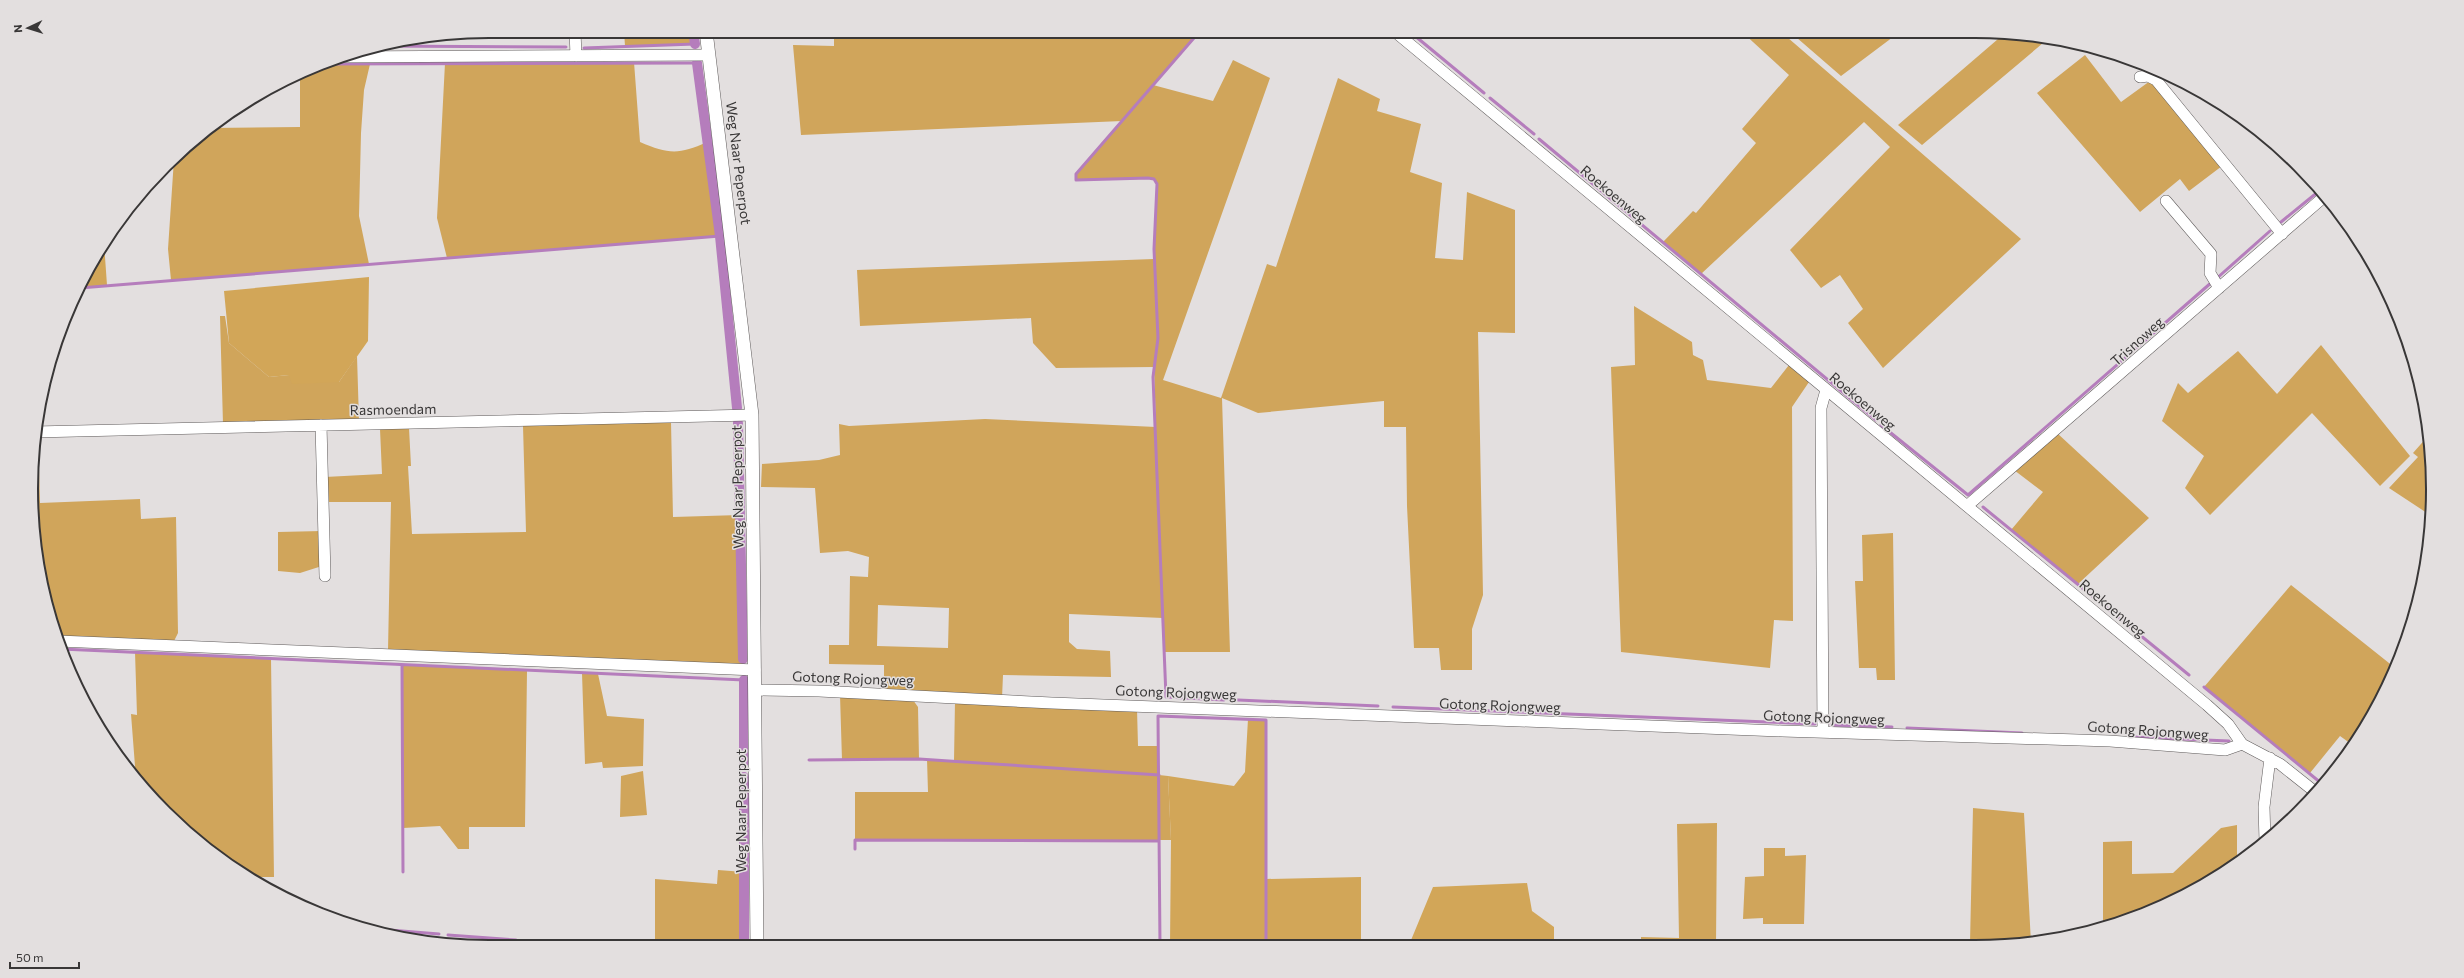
<svg xmlns="http://www.w3.org/2000/svg" width="2464" height="978" font-family="Commissioner,sans-serif">
<rect width="100%" height="100%" fill="#e3dfdf"/>
<path fill="#d0a55b" fill-rule="evenodd" d="M624 31H693L695 44 625 46Z
M834 31H1200L1153 85 1213 101 1233 60 1270 78 1163 380 1221 398 1267 264 1276 267 1338 78 1380 99 1377 111 1421 124 1410 172 1442 183 1435 258 1463 260 1467 192 1515 210V333L1478 332 1483 595 1472 629V670H1441L1439 648H1414L1407 506 1406 427H1384V401L1258 413 1222 398 1230 652H1165L1163 618 1069 614V642L1077 649 1110 651 1111 677 1003 675 1002 698 884 691V665L829 664V645H849L850 576 868 577 869 557 848 551 820 553 815 488 761 487 762 464 819 460 840 455 839 424 849 426 985 419 1156 427 1154 367 1056 368 1033 343 1031 318 860 326 857 270 1154 259 1157 184 1154 179 1076 180V174L1122 121 801 135 793 45 834 46ZM878 605 949 608 948 648 877 646Z
M1741 31H1780L2021 239 1883 368 1848 323 1863 309 1840 275 1821 288 1790 250 1890 147 1864 122 1701 274 1663 242 1693 211 1696 213 1756 143 1742 129 1789 75Z
M1789 31H1901L1841 76Z
M2005 33 2049 38 1922 145 1898 125Z
M2085 55 2121 102 2150 81 2222 166 2189 191 2180 179 2140 212 2037 93Z
M634 62 640 142C668 154 679 155 707 142L720 236 447 258 437 218 445 63Z
M322 64H370L364 90 361 133 359 216 369 264 171 280 168 249 174 159 187 145 210 128 300 127V74Z
M1634 306 1692 342 1693 355 1703 360 1707 380 1771 388 1789 365 1809 382 1792 407 1793 621 1774 620 1770 668 1621 652 1611 367 1635 365Z
M220 316H225L229 343 269 377 289 375 339 382 357 356 359 421 223 424Z
M2321 345 2410 456 2380 486 2312 413 2210 515 2185 488 2204 456 2162 421 2178 383 2188 393 2238 351 2277 394Z
M628 422H671L673 517 740 515 743 665 388 650 391 502H326L325 477 382 474 380 429 409 428 411 466H408L412 534 526 532 523 426Z
M2057 433 2149 518 2078 584 2011 530 2043 492 2014 470Z
M35 435H38L40 503 140 499 141 519 176 517 178 633 173 643 56 637 40 578 31 489Z
M2428 436 2432 459 2430 515 2389 488 2418 457 2413 453Z
M322 531V566L300 573 278 571V532Z
M1893 533 1895 680H1877L1876 668H1859L1855 581H1863L1862 535Z
M2291 585 2394 667 2356 743 2354 746 2340 736 2310 773 2204 687Z
M135 652 271 659 274 877H246L210 852 145 791 136 779 131 714 137 715Z
M402 665 527 671 525 827H469V849H458L440 826 403 828Z
M582 673 598 674 607 716 644 719 643 766 603 768 602 762 585 764Z
M840 695 913 700 918 707 919 759 842 760Z
M955 701 1137 709 1138 746H1158L1159 775 1168 776 1171 840H855V792H928L927 759 954 761Z
M643 771 647 815 620 817 621 776Z
M1973 808 2024 813 2031 943H1970Z
M1717 823 1716 944H1641V937L1679 938 1677 824Z
M2237 825V860C2192 890 2156 915 2103 927V842L2132 841V874L2173 873 2221 828Z
M1764 848H1785V856L1806 855 1804 924H1763V918L1743 919 1745 877 1764 876Z
M718 870 744 872 743 946 655 947V879L717 884Z"/>
<path fill="#d2a658" d="M104 243 107 285 80 288 92 260Z
M369 277 368 341 339 382 292 384 289 375 269 377 229 343 224 291Z
M1248 719 1266 720V879L1361 877V945H1170L1171 840 1168 776 1234 786 1245 772Z
M1527 883 1532 911 1554 927V944L1409 945 1433 887Z"/>
<g fill="none" stroke-linecap="round" stroke-linejoin="round">
<path stroke="#b57dbc" stroke-width="3" d="M1200 31 1076 174V180L1148 178 1154 179 1157 184 1154 249 1158 338 1153 377 1166 697 1224 700
M1409 31 1484 93
M376 46 566 47
M584 48 695 44
M322 64 697 63
M1490 98 1534 134
M1539 139 1876 420
M2281 222 2319 191
M2216 279 2270 231
M80 288 720 236
M1881 425 1968 495 2212 282
M1983 507 2189 675
M61 649 744 680
M402 665 403 872
M2204 687 2321 783
M1238 700 1378 706
M1393 707 1815 724
M1831 725 1892 727
M1907 728 2022 733
M2133 737 2229 741
M809 760 919 759 1159 775
M855 849V840L1159 841
M365 928 439 934
M448 935 516 940
M532 941 612 947
M1160 945 1158 716 1266 720V945"/>
<path stroke="#b57dbc" stroke-width="10" d="M693 31 695 44
M697 63 720 236 737 408
M738 423 743 659
M744 680V762
M744 777V826
M744 862V831
M744 946V867"/>
<defs>
<path id="minor" d="M575 31 576 56
M1394 31 2207 705 2228 724 2242 744 2280 764 2314 791
M338 57 709 55
M2140 77 2148 76 2156 80 2282 234
M2166 201 2211 254 2210 273 2219 288
M321 425 325 576
M35 432 752 415
M1967 506 2325 196
M58 641 755 670
M756 690 819 691 1052 703 1782 731 2110 741 2225 750 2242 744
M1823 732 1821 408 1826 390
M2265 841 2264 807 2270 758"/>
<path id="tertiary" d="M706 31 752 415 757 946"/>
</defs>
<use href="#minor" stroke="#5e5a5a" stroke-width="12"/>
<use href="#tertiary" stroke="#5e5a5a" stroke-width="14"/>
<use href="#minor" stroke="#fff" stroke-width="11"/>
<use href="#tertiary" stroke="#fff" stroke-width="13"/>
</g>
<g text-anchor="middle" dominant-baseline="central" stroke-width="3" stroke-linejoin="round" paint-order="stroke">
<g font-size="14" fill="#393737" stroke="#e3dfdf">
<text transform="translate(739 163) rotate(83)">Weg Naar Peperpot</text>
<text transform="translate(1614 194) rotate(40)">Roekoenweg</text>
<text transform="translate(2137 341) rotate(-42)">Trisnoweg</text>
<text transform="translate(1863 401) rotate(40)">Roekoenweg</text>
<text transform="translate(393 409) rotate(-1)">Rasmoendam</text>
<text transform="translate(737 487) rotate(-91)">Weg Naar Peperpot</text>
<text transform="translate(2113 608) rotate(40)">Roekoenweg</text>
<text transform="translate(853 678) rotate(2)">Gotong Rojongweg</text>
<text transform="translate(1176 692) rotate(2)">Gotong Rojongweg</text>
<text transform="translate(1500 705) rotate(2)">Gotong Rojongweg</text>
<text transform="translate(1824 717) rotate(2)">Gotong Rojongweg</text>
<text transform="translate(2148 730) rotate(4)">Gotong Rojongweg</text>
<text transform="translate(740 811) rotate(-90)">Weg Naar Peperpot</text>
</g>
</g>
<path d="M0 0H2464V978H0ZM489 38H1975A451 451 0 0 1 2426 489V489A451 451 0 0 1 1975 940H489A451 451 0 0 1 38 489V489A451 451 0 0 1 489 38Z" fill="#e3dfdf" fill-rule="evenodd"/>
<path fill="none" stroke="#393737" stroke-width="2" d="M489 38H1975A451 451 0 0 1 2426 489V489A451 451 0 0 1 1975 940H489A451 451 0 0 1 38 489V489A451 451 0 0 1 489 38Z"/>
<g transform="translate(28 28) rotate(266)" stroke="#e3dfdf" stroke-width="3" paint-order="stroke">
<path d="M0-3L7 15L0 10L-7 15Z" fill="#393737"/>
<text y="-6" font-size="11" font-weight="bold" text-anchor="middle" fill="#393737">N</text>
</g>
<path d="M10 962v6h69v-6" fill="none" stroke="#393737" stroke-width="2"/>
<text x="16" y="962" font-size="12" fill="#393737" stroke="#e3dfdf" stroke-width="3" paint-order="stroke">50 m</text>
</svg>
